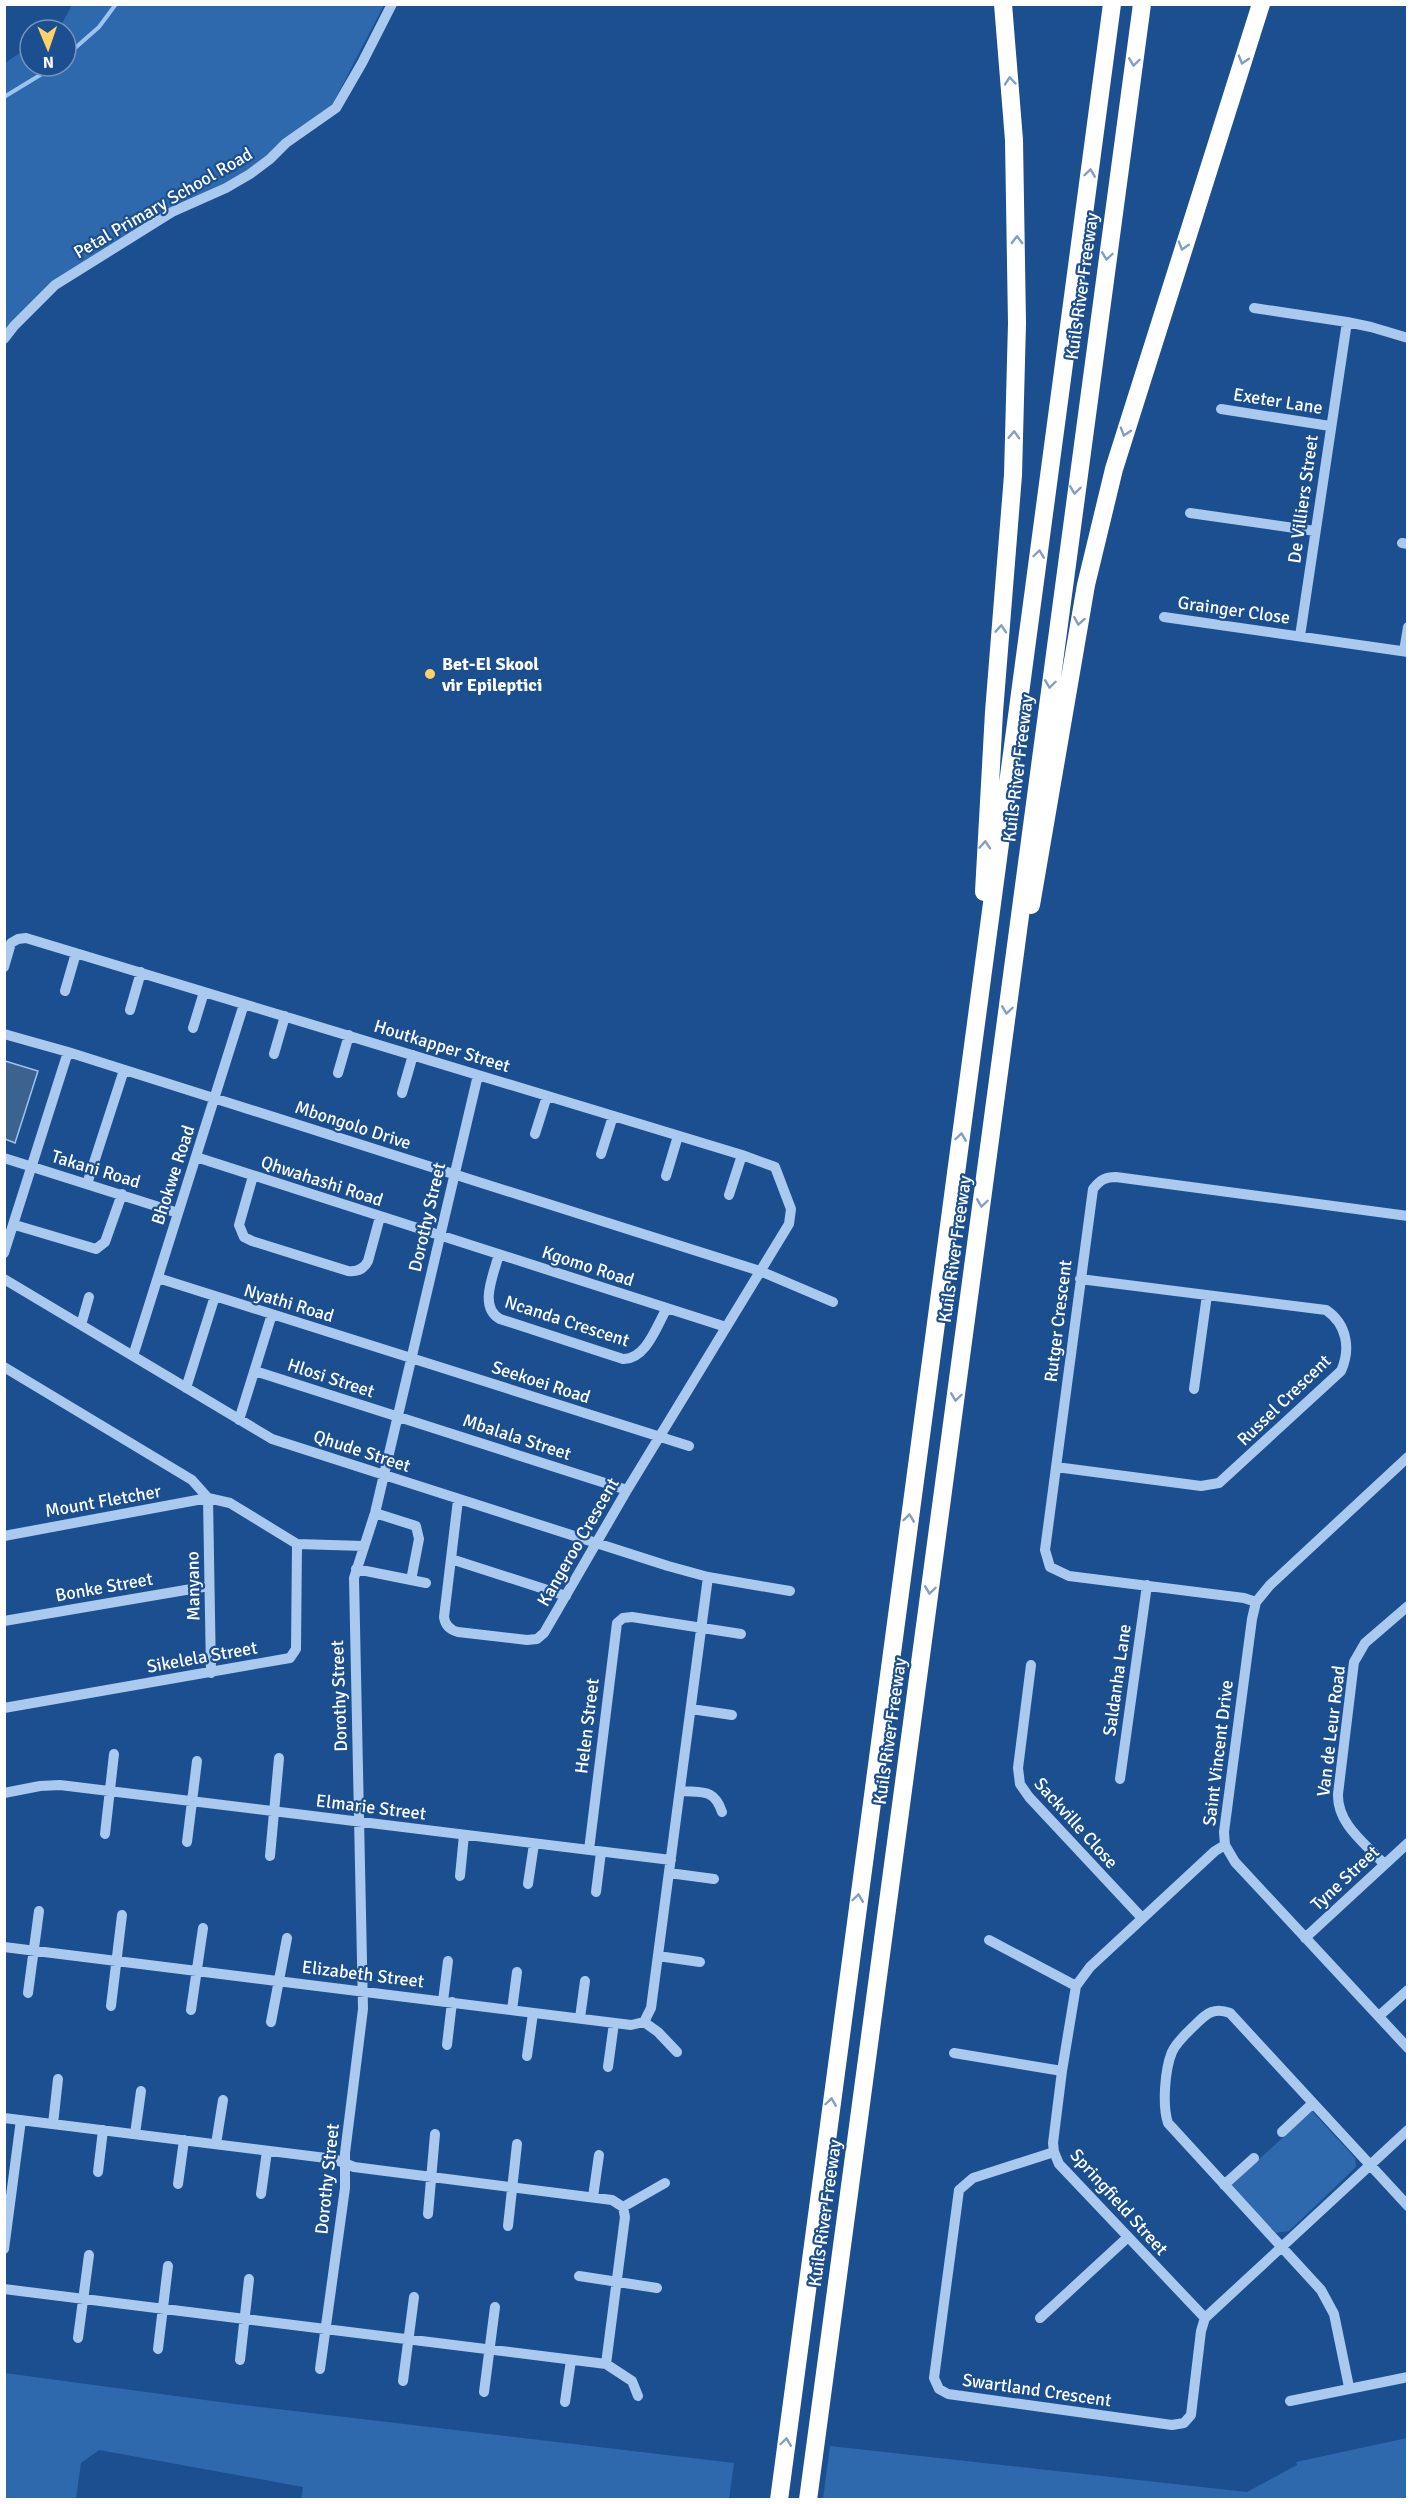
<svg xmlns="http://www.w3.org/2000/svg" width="1412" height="2504" font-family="Signika,sans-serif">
<rect width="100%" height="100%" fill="#1b4f8f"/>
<path fill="#2e69ad" d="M72 5H384L332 105 264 160 239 176 170 210 68 273 5 331V63L30 46V66H66V30H54L61 25Z
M1312 2111 1355 2158 1356 2167 1289 2231 1276 2233 1231 2185Z
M5 2373 235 2404 734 2463 729 2499H301L303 2487 99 2450 81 2463 76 2499H5Z
M1407 2438V2499H823L830 2446 1247 2492 1297 2465 1296 2462Z"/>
<path fill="#3c6290" stroke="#9cc4f0" stroke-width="1.5" d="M5 1061 38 1071 15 1143 5 1139Z"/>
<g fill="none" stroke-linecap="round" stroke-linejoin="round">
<path stroke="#9cc4f0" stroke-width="4" d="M66 56 99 27 116 4
M4 97 55 66"/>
<path stroke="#a9c9ee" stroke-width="10" d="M1254 308 1347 322
M4 339 14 326 55 285 172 212 226 188 250 174 270 159 286 143 336 108 362 63 392 4
M1221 409 1330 426
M1190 513 1315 531
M1402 543 1408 544
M1164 617 1408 652
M1300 636 1347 322 1371 327 1408 338
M1404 651 1408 627
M4 967 11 943 18 939 26 938 742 1155 775 1167 791 1209 789 1224 627 1490 544 1633 537 1639 527 1640 458 1632C450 1630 445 1625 444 1617L458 1500
M65 991 76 953
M130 1010 141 972
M193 1028 204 992
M4 1034 68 1052 760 1271 833 1302
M274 1054 285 1016
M338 1073 349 1035
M402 1093 413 1055
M535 1134 547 1096
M601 1154 613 1116
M196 1157 726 1327
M4 1158 178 1213
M253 1176 239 1225 244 1237 252 1241 348 1271C357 1272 364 1269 368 1261L380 1217
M666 1176 678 1136
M87 1184 124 1070
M729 1195 742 1155
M15 1225 96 1249 105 1242 122 1194
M4 1253 68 1052
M499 1254C494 1274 478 1307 500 1319L623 1359C646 1360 657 1325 667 1308
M158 1278 689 1446
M4 1279 272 1439 668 1566 708 1577 790 1591
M81 1325 89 1297
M133 1356 244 1004
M4 1367 192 1480 208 1498 230 1503 297 1544 296 1649 290 1658 4 1708
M255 1371 627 1490
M186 1388 215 1296
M1194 1389 1207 1295
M239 1420 272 1314
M1408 1457 1270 1585 1256 1602 1252 1619 1224 1832 1225 1845 1235 1862 1408 2048
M1056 1467 1201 1486 1219 1483 1341 1371C1351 1349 1347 1324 1326 1310L1080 1279
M375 1513 416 1526 419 1539 411 1580
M4 1536 208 1498 211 1673
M297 1544 364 1546
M451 1559 566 1596
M356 1569 426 1583
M1256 1602 1244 1598 1069 1576 1050 1567 1045 1550 1093 1189C1100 1180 1105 1177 1116 1177L1408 1216
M4 1621 209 1586
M1031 1665 1018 1768 1020 1784 1029 1797 1142 1918
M691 1709 732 1715
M1120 1779 1147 1585
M680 1791C702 1793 714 1788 722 1812
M4 1793 40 1786 60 1785 671 1860
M105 1834 114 1754
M187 1842 197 1761
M589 1850 617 1623 623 1618 632 1617 741 1634
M270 1856 279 1758
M1384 1864C1365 1843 1337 1824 1338 1794L1354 1662 1365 1643 1408 1606
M669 1873 714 1879
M460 1876 464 1835
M528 1884 534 1844
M596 1892 601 1852
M1305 1938 1408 1843
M989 1940 1076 1986
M4 1947 631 2025 644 2022 658 2032 677 2052
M658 1956 700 1962
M28 1993 39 1911
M443 2001 448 1961
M111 2006 122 1915
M191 2010 203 1928
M512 2010 517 1972
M1379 2016 1408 1990
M580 2018 585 1981
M271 2022 287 1938
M644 2022 651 2008 708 1577
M447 2045 452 2002
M954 2053 1062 2071
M527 2056 533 2013
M608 2067 614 2023
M4 2118 334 2159 354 2167 612 2200 623 2207 665 2183
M53 2124 58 2079
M1282 2132 1312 2104
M135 2134 141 2091
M216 2144 223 2100
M1054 2152 973 2178 959 2190 934 2378 939 2389 948 2394 1172 2425 1184 2423 1191 2415 1201 2331 1205 2318 1408 2130
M98 2172 103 2130
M178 2184 184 2140
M1224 2185 1254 2158
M261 2194 267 2151
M593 2197 599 2155
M428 2214 435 2134
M508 2226 517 2144
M4 2249 21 2120
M579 2276 657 2288
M4 2289 606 2364 632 2381 638 2396
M1040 2318 1128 2237
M1205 2318 1059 2164 1054 2152 1053 2143 1062 2071 1076 1986 1090 1967 1215 1851 1225 1845
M78 2338 89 2255
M158 2349 168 2266
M240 2360 249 2279
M606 2364 625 2217 623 2207
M320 2369 345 2188V2153L363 2009 354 1578 375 1513 478 1075
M403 2381 414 2297
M1349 2387 1334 2314 1321 2290 1168 2123C1162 2105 1165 2069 1172 2052 1177 2041 1188 2032 1197 2023 1207 2013 1215 2007 1230 2013L1408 2206
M484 2392 495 2307
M1290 2401 1408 2377
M565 2402 571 2360"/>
<path stroke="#fff" stroke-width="18" d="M984 892 994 712 1013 475 1017 323 1014 140 1003 4
M1031 905 1086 585 1114 469 1261 4
M779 2500 1112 4
M808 2500 1142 4"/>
</g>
<defs><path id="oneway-chevron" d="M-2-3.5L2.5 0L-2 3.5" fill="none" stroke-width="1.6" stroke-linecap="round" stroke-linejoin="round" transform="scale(1.5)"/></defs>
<g stroke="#829ec1">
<use href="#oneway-chevron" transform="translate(1243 60) rotate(107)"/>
<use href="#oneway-chevron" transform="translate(1134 62) rotate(98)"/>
<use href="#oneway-chevron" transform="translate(1010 81) rotate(-95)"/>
<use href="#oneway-chevron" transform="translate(1090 173) rotate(-82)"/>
<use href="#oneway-chevron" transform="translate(1017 240) rotate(-90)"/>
<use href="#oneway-chevron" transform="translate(1183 246) rotate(107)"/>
<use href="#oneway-chevron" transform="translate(1107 256) rotate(98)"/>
<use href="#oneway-chevron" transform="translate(1125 432) rotate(107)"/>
<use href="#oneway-chevron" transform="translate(1014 435) rotate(-88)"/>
<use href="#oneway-chevron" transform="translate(1075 490) rotate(98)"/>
<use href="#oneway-chevron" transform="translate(1039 554) rotate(-82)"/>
<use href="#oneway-chevron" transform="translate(1079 621) rotate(100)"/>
<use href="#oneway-chevron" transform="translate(1001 629) rotate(-86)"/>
<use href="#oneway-chevron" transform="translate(1050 684) rotate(98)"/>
<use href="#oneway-chevron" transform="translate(985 845) rotate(-86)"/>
<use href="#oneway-chevron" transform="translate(1007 1010) rotate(98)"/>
<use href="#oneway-chevron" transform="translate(961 1137) rotate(-82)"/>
<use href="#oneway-chevron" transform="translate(982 1203) rotate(98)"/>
<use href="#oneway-chevron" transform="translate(956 1397) rotate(98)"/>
<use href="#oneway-chevron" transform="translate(909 1518) rotate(-82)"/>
<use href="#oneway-chevron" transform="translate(930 1590) rotate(98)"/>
<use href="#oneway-chevron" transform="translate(858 1898) rotate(-82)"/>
<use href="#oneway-chevron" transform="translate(831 2102) rotate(-82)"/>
<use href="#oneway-chevron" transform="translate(786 2442) rotate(-82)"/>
</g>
<circle fill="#ffd166" stroke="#1b4f8f" stroke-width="2" cx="430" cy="674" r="6"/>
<g text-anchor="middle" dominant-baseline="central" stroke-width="4.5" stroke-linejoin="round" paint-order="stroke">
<g font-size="18" fill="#fff" stroke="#1b4f8f">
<text transform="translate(163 203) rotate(-30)">Petal Primary School Road</text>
<text transform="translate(1082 286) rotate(-82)">Kuils River Freeway</text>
<text transform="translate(1278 401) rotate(9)">Exeter Lane</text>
<text transform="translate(1303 499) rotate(-82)">De Villiers Street</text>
<text transform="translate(1234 610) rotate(8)">Grainger Close</text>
<text transform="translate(1018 768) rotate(-83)">Kuils River Freeway</text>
<text transform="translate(442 1046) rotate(17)">Houtkapper Street</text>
<text transform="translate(353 1125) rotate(18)">Mbongolo Drive</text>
<text transform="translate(96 1169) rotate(17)">Takani Road</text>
<text transform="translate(173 1175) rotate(-72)">Bhokwe Road</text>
<text transform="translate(322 1181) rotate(18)">Qhwahashi Road</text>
<text transform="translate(427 1217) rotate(-77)">Dorothy Street</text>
<text transform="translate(955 1249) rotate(-82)">Kuils River Freeway</text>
<text transform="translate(588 1266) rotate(18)">Kgomo Road</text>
<text transform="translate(289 1303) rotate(17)">Nyathi Road</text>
<text transform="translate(567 1321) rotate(18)">Ncanda Crescent</text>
<text transform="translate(1058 1321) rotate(-83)">Rutger Crescent</text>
<text transform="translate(331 1378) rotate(18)">Hlosi Street</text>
<text transform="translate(541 1382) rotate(18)">Seekoei Road</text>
<text transform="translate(1284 1400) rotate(-44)">Russel Crescent</text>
<text transform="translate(517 1437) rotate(18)">Mbalala Street</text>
<text transform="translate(362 1451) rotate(18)">Qhude Street</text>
<text transform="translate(103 1501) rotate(-10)">Mount Fletcher</text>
<text transform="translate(578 1542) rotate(-60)">Kangeroo Crescent</text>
<text transform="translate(193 1586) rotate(-91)">Manyano</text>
<text transform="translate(104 1587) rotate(-10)">Bonke Street</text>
<text transform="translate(202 1657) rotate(-10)">Sikelela Street</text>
<text transform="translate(1117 1680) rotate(-82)">Saldanha Lane</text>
<text transform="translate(339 1696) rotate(-92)">Dorothy Street</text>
<text transform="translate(587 1726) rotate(-83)">Helen Street</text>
<text transform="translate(890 1731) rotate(-82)">Kuils River Freeway</text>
<text transform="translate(1331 1731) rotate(-83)">Van de Leur Road</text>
<text transform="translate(1218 1753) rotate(-83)">Saint Vincent Drive</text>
<text transform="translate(371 1807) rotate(7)">Elmarie Street</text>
<text transform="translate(1076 1823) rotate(48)">Sackville Close</text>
<text transform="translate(1345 1878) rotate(-43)">Tyne Street</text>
<text transform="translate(363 1974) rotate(7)">Elizabeth Street</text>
<text transform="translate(327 2179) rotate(-84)">Dorothy Street</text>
<text transform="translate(1119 2202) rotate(48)">Springfield Street</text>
<text transform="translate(825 2213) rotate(-82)">Kuils River Freeway</text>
<text transform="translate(1037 2390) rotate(8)">Swartland Crescent</text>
</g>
<g font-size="18" font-weight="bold" fill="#fff" stroke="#1b4f8f" text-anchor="start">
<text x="442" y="664">Bet-El Skool<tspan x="442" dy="21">vir Epileptici</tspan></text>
</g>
</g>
<rect width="1412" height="2504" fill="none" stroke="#ffffff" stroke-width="12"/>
<g transform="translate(48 48) rotate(178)"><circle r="28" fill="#1b4f8f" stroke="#7695bc" stroke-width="1.5"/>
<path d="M0-4.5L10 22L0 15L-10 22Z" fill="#ffd166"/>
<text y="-9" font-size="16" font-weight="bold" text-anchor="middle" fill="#ffffff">N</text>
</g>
</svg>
